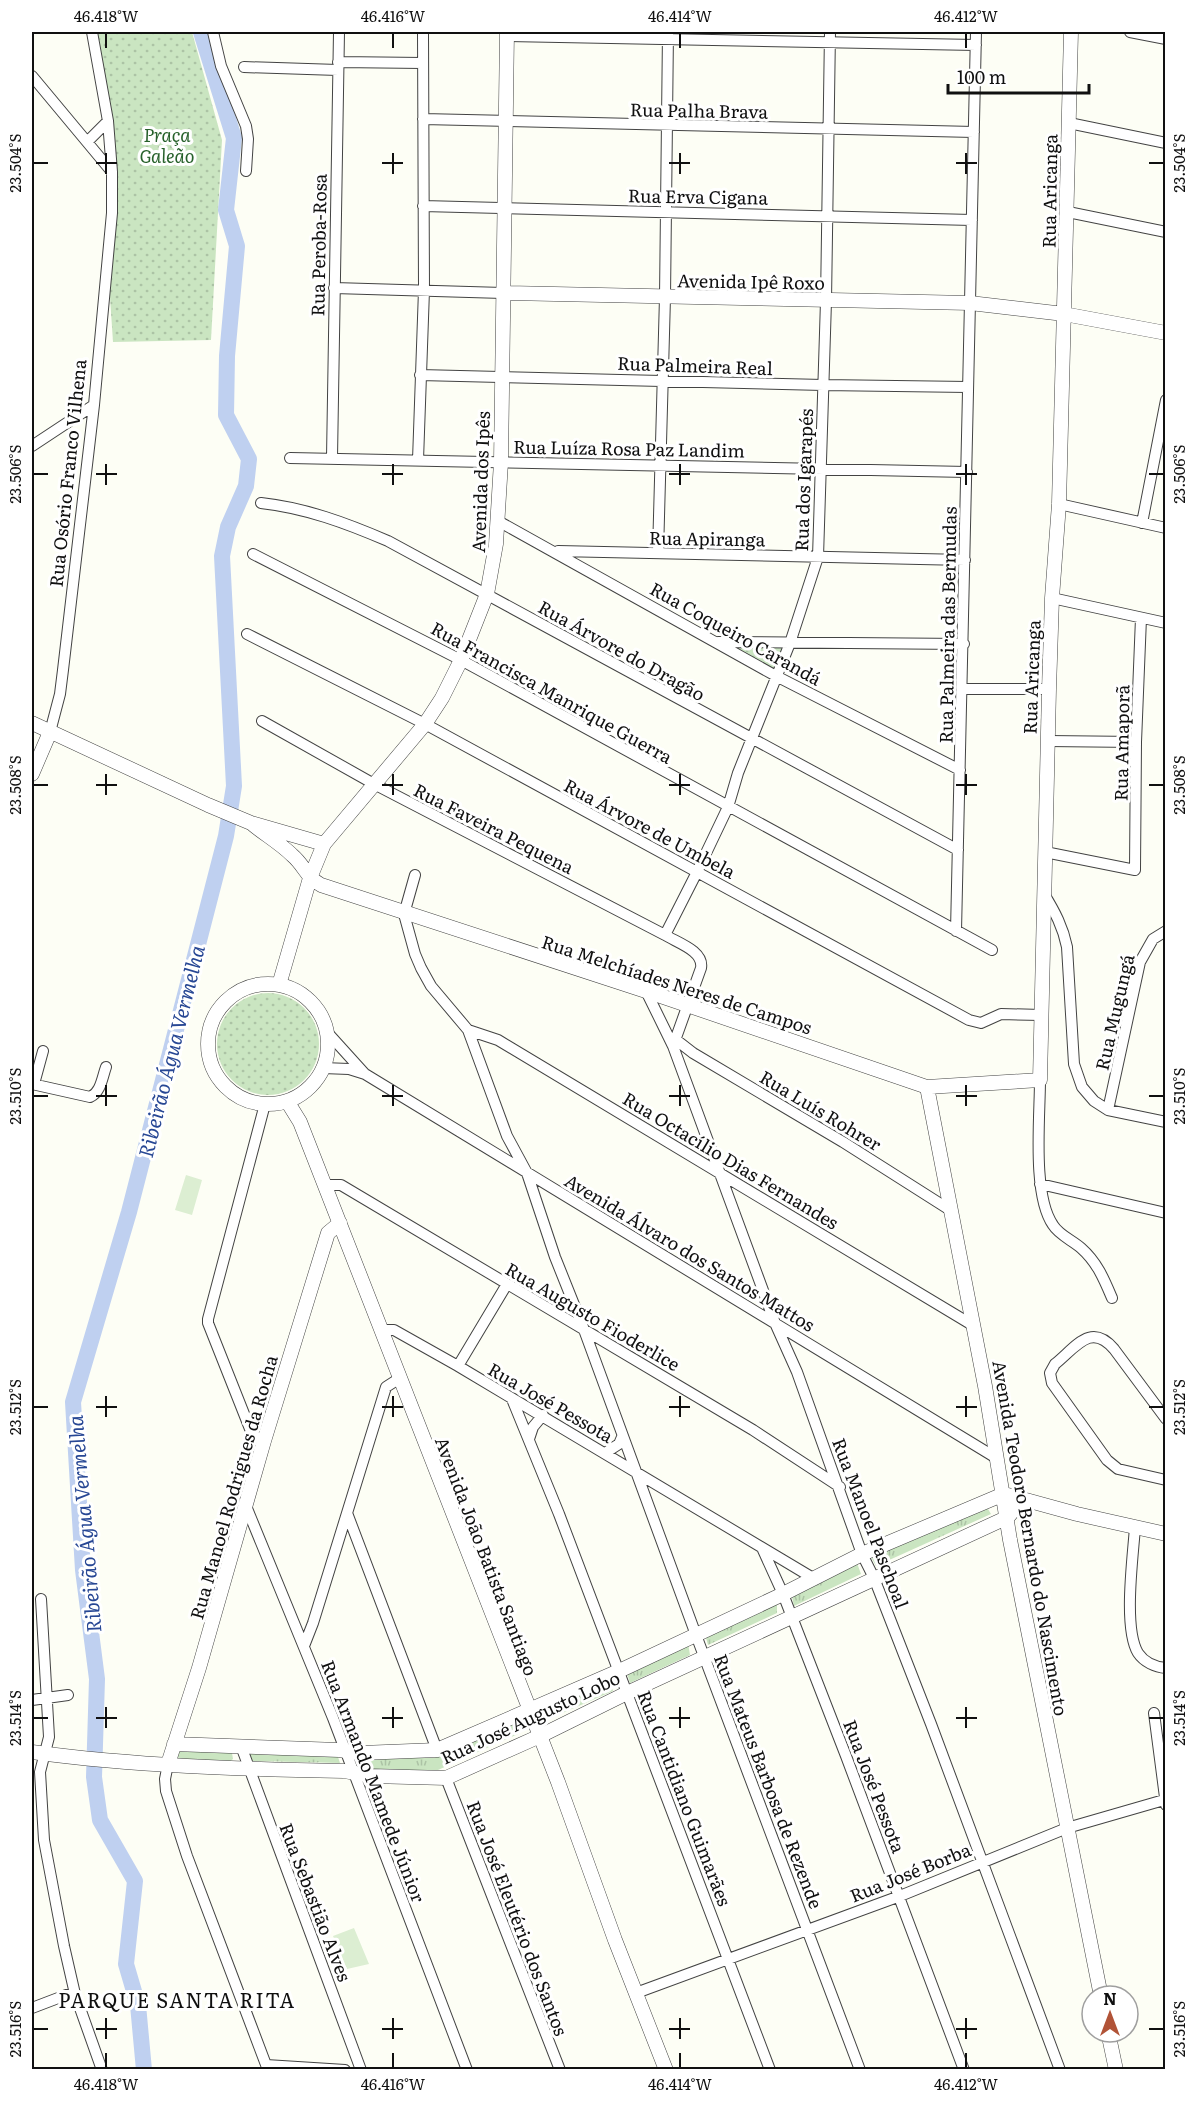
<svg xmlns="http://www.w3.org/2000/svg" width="1197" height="2101" font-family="Literata,serif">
<defs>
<pattern id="grass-tufts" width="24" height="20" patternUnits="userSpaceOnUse" patternTransform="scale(1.5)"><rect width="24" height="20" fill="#cae5c1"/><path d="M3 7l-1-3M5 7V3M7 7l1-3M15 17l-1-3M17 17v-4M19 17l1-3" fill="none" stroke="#acc3a5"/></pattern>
<pattern id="park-dots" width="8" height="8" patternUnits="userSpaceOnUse" patternTransform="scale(1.5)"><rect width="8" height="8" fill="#cae5c1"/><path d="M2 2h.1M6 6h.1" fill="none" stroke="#acc3a5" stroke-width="1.8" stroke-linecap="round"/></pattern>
</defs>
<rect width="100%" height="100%" fill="#fdfef5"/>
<path fill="url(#grass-tufts)" d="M985 1504 991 1514 876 1566 871 1557Z
M857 1563 861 1574 794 1606 791 1592Z
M777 1603V1613L708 1645 704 1631Z
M688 1643 690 1655 630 1683 626 1670Z
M609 1680 613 1691 542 1722 538 1711Z
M514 1721 518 1734 438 1770 364 1771 361 1768 358 1756 434 1758Z
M184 1748 229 1750 232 1753 233 1759 228 1763 177 1760 179 1752Z
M250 1750 337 1754 340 1763 250 1761 246 1754Z"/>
<path fill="url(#park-dots)" d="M95 32H192L222 140 211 340 113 342 109 282 117 177Z
M708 638 786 640 773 674Z
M217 1044a51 51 0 1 1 102 0a51 51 0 1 1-102 0Z"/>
<path fill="#dceed2" d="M186 1175 202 1180 192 1215 175 1210Z
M354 1928 369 1964 347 1969 333 1936Z"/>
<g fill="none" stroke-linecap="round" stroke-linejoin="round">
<path stroke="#bfd0f0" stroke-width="16" d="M144 2070 138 2005 126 1964 135 1881 100 1820 94 1777 97 1679 83 1570 73 1402 129 1212 226 836 234 786 222 556 228 527 246 486 249 459 226 415 227 356 237 246 226 210 234 138 201 32"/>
<defs>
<path id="minor" d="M213 32 221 66 246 126 248 139 246 171
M1130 32 1166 39
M507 36 976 45
M338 62 423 63
M244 67 338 70
M32 76 112 172
M423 119 974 132
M1069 123 1166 143
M87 142 108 121
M423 206 972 220
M1068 212 1166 232
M334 288 503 293
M420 375 823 385 968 387
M32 446 94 405
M290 458 967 472
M332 458 339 32
M418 460 424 290 423 32
M261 503C306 508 346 523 388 541L958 850
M1059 504 1166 528
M498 521 776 676 960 770
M1142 523 1166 400
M558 551 965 560
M658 553 665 297 668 32
M253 554 461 660 992 950
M1052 598 1166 623
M247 634 425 724 969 1020 981 1023 1001 1014 1041 1015
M718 642 964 644
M962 689H1049
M262 721 374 784 665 935C678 943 704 951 701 968L673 1046
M50 732 60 694 63 670 94 405 112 213V172L108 121 92 32
M1048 741 1136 742
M1045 852 1135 870 1136 742 1141 618
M415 875 404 914 415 954 421 968 431 986 468 1030 507 1136 527 1173 555 1257 583 1327 696 1635 860 2070
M1044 894C1055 912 1063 927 1067 947L1074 1064 1082 1087 1094 1101 1108 1110 1166 1122
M956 931 976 32
M665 935 697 872 728 807 738 773 790 643 818 557 826 301 830 32
M646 991 673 1046 775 1323 797 1372 862 1554 874 1578 931 1724 1060 2070
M468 1030 498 1040 974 1326
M327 1032 365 1074 998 1459
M675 1039 693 1053 843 1142 950 1210
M323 1068 349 1069 365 1074
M1040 1080C1040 1117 1032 1195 1053 1225 1059 1235 1072 1240 1081 1248 1097 1262 1104 1279 1112 1298
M32 1084 90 1097C101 1092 102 1078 106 1067
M34 1084 43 1051
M1108 1110 1140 962 1153 939 1166 931
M1040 1184 1166 1213
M325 1185H341L753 1430 840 1487
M381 1330H394L458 1366 813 1578
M458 1366 507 1284
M512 1399 559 1514 770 2070
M1166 1419 1114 1349C1091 1322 1076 1347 1055 1364L1050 1373 1052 1383 1107 1460 1118 1469 1166 1480
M529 1439 533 1427 543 1415
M264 1441 252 1434 208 1323V1319L265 1104
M605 1453 619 1444 622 1437
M246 1506 333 1718 467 2070
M347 1513 437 1750
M1135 1527C1133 1557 1123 1628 1138 1653 1144 1662 1155 1667 1166 1668
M763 1550 783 1594 846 1756 964 2070
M41 1599 49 1737 40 1772 44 1840 64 1946 75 1994 102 2070
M304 1646 313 1623 386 1387 400 1378
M32 1700 68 1695
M1154 1713 1166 1805
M241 1746 361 2070
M168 1764 165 1779 166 1791 187 1856 268 2070
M446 1778 560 2070
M636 1993 900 1896 1067 1828 1164 1800
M32 2008 66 1995 75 1994
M266 2065 345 2070"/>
<path id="tertiary" d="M503 293 970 303 1064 314 1166 333
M32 723 208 805 251 823 324 844
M32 774 50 732
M251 823C264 834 280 843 292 855 305 866 305 876 321 885L646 991 927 1087 1040 1080 1049 689 1052 598 1059 504 1071 32
M208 1044a60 60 0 1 1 120 0a60 60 0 1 1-120 0Z
M279 985 310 878 324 844 425 724 442 698 461 660 487 594 496 544 501 462 507 32
M927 1087 985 1386 1010 1540 1101 1996
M287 1101 300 1122 558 1782 615 1940 666 2070
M174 1744 339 1750 361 1753 437 1750 619 1671 783 1594 862 1554 1004 1494 1077 1514 1166 1534
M32 1752C135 1766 239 1769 344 1771L371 1776 446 1778 540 1736 627 1693 1008 1517 1022 1500
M168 1764 199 1668 264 1441 328 1233 340 1223
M1108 2032 1116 2070"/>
</defs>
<use href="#minor" stroke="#434343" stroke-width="12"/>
<use href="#tertiary" stroke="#434343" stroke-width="15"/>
<use href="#minor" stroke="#fff" stroke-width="10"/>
<use href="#tertiary" stroke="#fff" stroke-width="14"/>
</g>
<path fill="none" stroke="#101010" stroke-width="2" d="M106 33V48M393 33V48M680 33V48M966 33V48M106 153V174M393 153V174M680 153V174M966 153V174M33 163H48M96 163H117M382 163H403M669 163H690M956 163H977M1149 163H1164M106 464V485M393 464V485M680 464V485M966 464V485M33 474H48M96 474H117M382 474H403M669 474H690M956 474H977M1149 474H1164M106 774V795M393 774V795M680 774V795M966 774V795M33 785H48M96 785H117M382 785H403M669 785H690M956 785H977M1149 785H1164M106 1085V1106M393 1085V1106M680 1085V1106M966 1085V1106M33 1096H48M96 1096H117M382 1096H403M669 1096H690M956 1096H977M1149 1096H1164M106 1396V1417M393 1396V1417M680 1396V1417M966 1396V1417M33 1407H48M96 1407H117M382 1407H403M669 1407H690M956 1407H977M1149 1407H1164M106 1707V1728M393 1707V1728M680 1707V1728M966 1707V1728M33 1718H48M96 1718H117M382 1718H403M669 1718H690M956 1718H977M1149 1718H1164M106 2018V2039M393 2018V2039M680 2018V2039M966 2018V2039M33 2029H48M96 2029H117M382 2029H403M669 2029H690M956 2029H977M1149 2029H1164M106 2053V2068M393 2053V2068M680 2053V2068M966 2053V2068"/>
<g text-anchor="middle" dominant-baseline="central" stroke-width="6" stroke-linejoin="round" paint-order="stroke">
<g font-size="18" fill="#101010" stroke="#fff">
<text transform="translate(699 110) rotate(1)">Rua Palha Brava</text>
<text transform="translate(1049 191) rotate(-89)">Rua Aricanga</text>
<text transform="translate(698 196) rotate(1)">Rua Erva Cigana</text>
<text transform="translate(318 245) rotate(-89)">Rua Peroba-Rosa</text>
<text transform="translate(751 281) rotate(1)">Avenida Ipê Roxo</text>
<text transform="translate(695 365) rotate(2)">Rua Palmeira Real</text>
<text transform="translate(629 448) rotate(1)">Rua Luíza Rosa Paz Landim</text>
<text transform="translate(67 473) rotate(-84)">Rua Osório Franco Vilhena</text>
<text transform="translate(803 480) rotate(-88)">Rua dos Igarapés</text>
<text transform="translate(480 482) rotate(-88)">Avenida dos Ipês</text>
<text transform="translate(707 538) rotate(1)">Rua Apiranga</text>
<text transform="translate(947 625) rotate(-89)">Rua Palmeira das Bermudas</text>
<text transform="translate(736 633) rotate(29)">Rua Coqueiro Carandá</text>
<text transform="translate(622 650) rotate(29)">Rua Árvore do Dragão</text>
<text transform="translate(1031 677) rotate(-88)">Rua Aricanga</text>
<text transform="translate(552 692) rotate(29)">Rua Francisca Manrique Guerra</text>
<text transform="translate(1121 743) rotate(-89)">Rua Amaporã</text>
<text transform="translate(494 828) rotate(27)">Rua Faveira Pequena</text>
<text transform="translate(650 828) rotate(28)">Rua Árvore de Umbela</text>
<text transform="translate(677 984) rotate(18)">Rua Melchíades Neres de Campos</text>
<text transform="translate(1114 1012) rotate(-77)">Rua Mugungá</text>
<text transform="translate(821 1110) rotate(31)">Rua Luís Rohrer</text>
<text transform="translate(731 1160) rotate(31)">Rua Octacílio Dias Fernandes</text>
<text transform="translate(690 1252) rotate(31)">Avenida Álvaro dos Santos Mattos</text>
<text transform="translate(593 1316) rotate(30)">Rua Augusto Fioderlice</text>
<text transform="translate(551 1402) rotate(30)">Rua José Pessota</text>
<text transform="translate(233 1487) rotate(-74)">Rua Manoel Rodrigues da Rocha</text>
<text transform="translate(871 1523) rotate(69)">Rua Manoel Paschoal</text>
<text transform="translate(1031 1538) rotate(80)">Avenida Teodoro Bernardo do Nascimento</text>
<text transform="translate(487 1556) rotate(69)">Avenida João Batista Santiago</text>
<text transform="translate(530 1717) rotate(-25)">Rua José Augusto Lobo</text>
<text transform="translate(374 1781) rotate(69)">Rua Armando Mamede Júnior</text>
<text transform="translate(769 1781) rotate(69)">Rua Mateus Barbosa de Rezende</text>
<text transform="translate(875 1786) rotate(69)">Rua José Pessota</text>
<text transform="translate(685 1798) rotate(69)">Rua Cantidiano Guimarães</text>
<text transform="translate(910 1872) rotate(-22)">Rua José Borba</text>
<text transform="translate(316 1902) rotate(69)">Rua Sebastião Alves</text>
<text transform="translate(518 1918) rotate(69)">Rua José Eleutério dos Santos</text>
</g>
<g font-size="18" font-style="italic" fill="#27612b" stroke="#fff">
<text x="167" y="134">Praça<tspan x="167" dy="21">Galeão</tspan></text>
</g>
<g font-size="20" font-style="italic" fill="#274794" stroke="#fff">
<text transform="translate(170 1051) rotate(-76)">Ribeirão Água Vermelha</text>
<text transform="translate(83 1524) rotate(-95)">Ribeirão Água Vermelha</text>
</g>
<g font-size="20" letter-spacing="1.5" fill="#101010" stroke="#fff">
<text x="177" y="1999">PARQUE SANTA RITA</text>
</g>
</g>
<rect width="1197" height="2101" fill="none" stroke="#ffffff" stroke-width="66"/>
<g transform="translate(1110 2014)"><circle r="28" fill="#ffffff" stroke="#9f9f9f" stroke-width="1.5"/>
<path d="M0-4.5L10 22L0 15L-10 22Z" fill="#b15337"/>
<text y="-9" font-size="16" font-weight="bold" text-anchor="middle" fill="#101010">N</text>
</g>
<path d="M948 84v9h141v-9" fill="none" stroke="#101010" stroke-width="3"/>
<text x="957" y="84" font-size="18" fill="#101010" stroke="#ffffff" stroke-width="4.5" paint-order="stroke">100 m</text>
<rect x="33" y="33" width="1131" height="2035" fill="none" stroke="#101010" stroke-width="2"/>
<g font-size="15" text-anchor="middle" fill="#101010">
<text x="106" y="22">46.418°W</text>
<text x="393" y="22">46.416°W</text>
<text x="680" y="22">46.414°W</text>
<text x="966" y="22">46.412°W</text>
<text transform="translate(16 163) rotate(-90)" y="5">23.504°S</text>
<text transform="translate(1180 163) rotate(-90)" y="5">23.504°S</text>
<text transform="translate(16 474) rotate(-90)" y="5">23.506°S</text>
<text transform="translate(1180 474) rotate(-90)" y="5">23.506°S</text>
<text transform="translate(16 785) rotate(-90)" y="5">23.508°S</text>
<text transform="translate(1180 785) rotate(-90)" y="5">23.508°S</text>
<text transform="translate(16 1096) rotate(-90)" y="5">23.510°S</text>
<text transform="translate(1180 1096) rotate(-90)" y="5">23.510°S</text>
<text transform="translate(16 1407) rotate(-90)" y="5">23.512°S</text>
<text transform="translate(1180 1407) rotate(-90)" y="5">23.512°S</text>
<text transform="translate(16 1718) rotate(-90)" y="5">23.514°S</text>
<text transform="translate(1180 1718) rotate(-90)" y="5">23.514°S</text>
<text transform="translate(16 2029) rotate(-90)" y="5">23.516°S</text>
<text transform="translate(1180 2029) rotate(-90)" y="5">23.516°S</text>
<text x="106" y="2090">46.418°W</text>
<text x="393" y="2090">46.416°W</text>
<text x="680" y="2090">46.414°W</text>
<text x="966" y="2090">46.412°W</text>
</g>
</svg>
